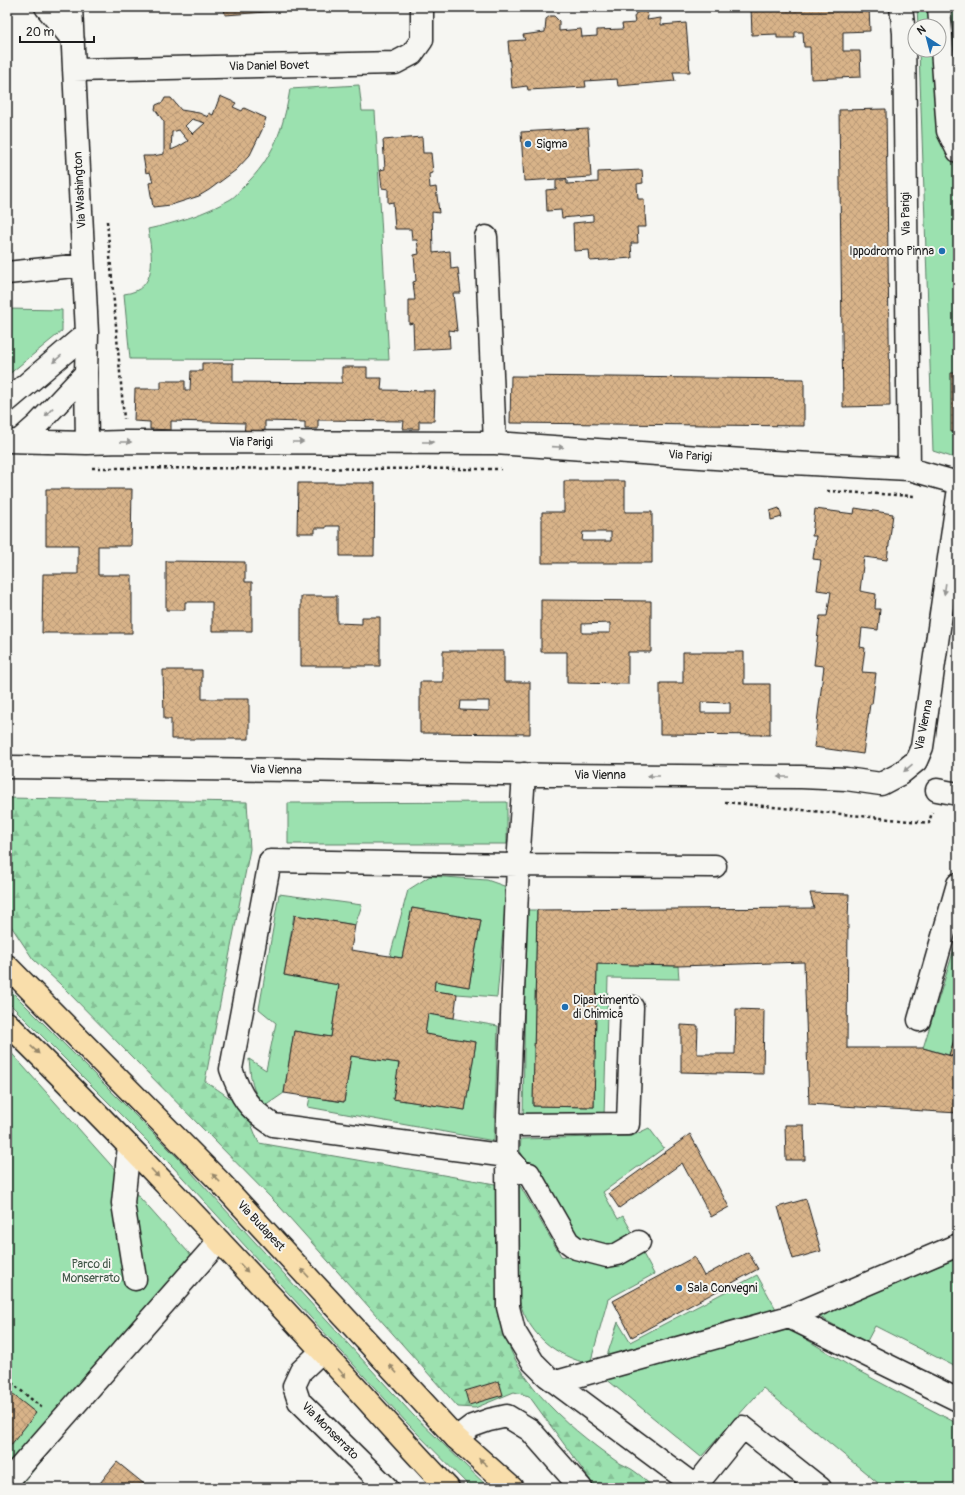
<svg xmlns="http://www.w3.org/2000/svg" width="965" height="1495" font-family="Pangolin,sans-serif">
<defs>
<pattern id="forest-firs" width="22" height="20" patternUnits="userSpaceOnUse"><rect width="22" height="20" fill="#9be1af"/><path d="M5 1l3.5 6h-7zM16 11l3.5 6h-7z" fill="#85c096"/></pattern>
<pattern id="building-cross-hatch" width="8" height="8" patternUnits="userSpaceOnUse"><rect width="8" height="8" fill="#d8b389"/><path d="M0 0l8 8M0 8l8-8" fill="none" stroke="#b99976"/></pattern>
</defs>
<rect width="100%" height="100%" fill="#f6f6f2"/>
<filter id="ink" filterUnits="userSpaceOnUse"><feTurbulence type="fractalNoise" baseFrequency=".025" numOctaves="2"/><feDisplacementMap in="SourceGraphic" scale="8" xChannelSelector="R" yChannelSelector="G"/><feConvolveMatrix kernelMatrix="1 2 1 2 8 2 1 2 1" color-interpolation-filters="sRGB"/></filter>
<g filter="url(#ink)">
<path fill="#9be1af" stroke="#5c7e66" d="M917 7H958V459L933 451 919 50H939V26H918Z
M359 85 362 111H375L389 360 130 359 124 294C159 290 152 255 148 229 176 223 205 214 231 199 236 196 240 190 244 186 273 159 284 127 290 89Z
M7 309 62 310V331L8 375Z
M507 802V844H288V803Z
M430 876 487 880 507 887 497 997 457 994 434 991 435 981 469 987 481 920 412 908 402 958 390 956 408 890Z
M279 894 362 905 355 925 294 915 284 975 339 985 331 1037 294 1031 284 1093 265 1106C251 1091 251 1079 249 1059L266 1070 276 1023 259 1009Z
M526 910H537L533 1106 594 1107 597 964 678 966 679 979 608 978 604 1117H523Z
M958 937V1029L949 1055 923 1048Z
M7 987 180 1160 413 1415 489 1488H471L406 1422 173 1167 7 1001Z
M428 1014 498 1026 494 1141 308 1107 310 1097 344 1102 351 1056 399 1063 394 1099 465 1110 476 1042 425 1034Z
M7 1048 204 1270 84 1410 19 1488H7Z
M649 1128 664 1148 603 1192 618 1219 623 1216 635 1237 615 1247 569 1239 520 1151 521 1139 632 1136Z
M519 1184 561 1256 611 1266 641 1250 654 1274 608 1299 590 1364C555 1356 529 1335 519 1300 517 1290 519 1276 519 1266 519 1239 519 1211 519 1184Z
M958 1258V1368L875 1326 866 1343 818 1316Z
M757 1275 776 1309 605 1362 618 1322 630 1342Z
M788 1328 853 1368 958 1424V1488H884L763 1388 701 1457 605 1378Z"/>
<path fill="url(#forest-firs)" stroke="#5c7e66" d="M7 798 247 802 250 849 205 1081C221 1092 239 1102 249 1120 253 1127 255 1135 259 1143L495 1184 501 1193 498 1307C507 1376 563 1423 616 1461 623 1465 631 1468 637 1473 643 1477 648 1483 653 1488H596L529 1396 514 1392 475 1408 458 1407 280 1207 60 984 33 959 7 920Z"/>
<path fill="url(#building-cross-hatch)" stroke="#1c1c1c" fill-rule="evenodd" d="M224 7H335L225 15Z
M751 7H869L870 31 843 32V51H860L861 77 811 79 810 47H804L803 32H795V38H777V34L752 35Z
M642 10 647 13 648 16 647 20 661 18V25L686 23 690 72H673L675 81 618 86 617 79 585 81 586 87 528 90 527 86 512 88 508 41 525 40 523 35 545 32 546 19 550 16H554L559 21V31L581 29 582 37 597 36V30L623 29 622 24 635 23 634 17 636 13Z
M220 96 236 103 233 107 242 111 244 108 266 118 262 130 250 155 236 170 209 190 199 196 171 205 153 207 149 183 153 182 150 172 146 173 143 156H153L164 154V122L155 109 156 105 163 102 165 98H171L181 110 199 113 208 117 209 113 213 115ZM192 119 205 123 193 134 185 126ZM179 130 188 141 178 147 171 150 172 132Z
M886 109 890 406 843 407 839 110Z
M588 128 591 177 524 181 521 132Z
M422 137 423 153H431L433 173 429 174 430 188 436 187 439 213 432 212 433 253 450 251 451 269 458 268 461 293H453L457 331 449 330 450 348 414 350 413 323 409 324V300H415L413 282 416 281 414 255 419 254 417 240H412L411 229H395L393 202 388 203V189L382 188 380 170 385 169 383 140Z
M642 170 643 183 637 184 638 199H644L646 227H637L638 243H631L632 258 590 261 589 250 574 251 573 223 593 221V215L562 218 561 210 547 211 546 190 556 189V180H567V184L598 182V172Z
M202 363H233V382L342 383V367H367V378H382L381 390 435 391 434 421H419V429H403L404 421 318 420V429H305V422L265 421V436H244L245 423 171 421V430L150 429V422L134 421 135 389H161V381H185V390H190L191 371H202Z
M951 373H958V432H951Z
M511 376 804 379V426L510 423Z
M564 481H625V512H652V563H542V512H564ZM583 532H611V541H582Z
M298 483H375L374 556H340V526H326V528H315V533H297Z
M46 489H132L131 546H98V575H132V633H42L43 574H78V545H46Z
M779 508 782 517 771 520 770 511Z
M855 508 893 514 887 560 864 557 860 591 876 594 875 609H880L878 630 862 628 860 647 865 648 862 672 876 673 872 704H870L863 754 814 747 824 666 814 665 820 616H827L831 592 817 590 821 560 813 559 816 536H812L815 509 854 514Z
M166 561 245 562V582H252V631H212V602H185V610H166Z
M301 596H337V623L362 624V617H380V666H301Z
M541 600 651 601V652H628V684L567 683V652H541ZM610 623V633H582V624Z
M7 644H8V702H7Z
M443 651H504V682H530V734L420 733V682H443ZM461 701H489V711L460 710Z
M683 652H744V684H770V735L660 734V683H683ZM701 702 730 703V713H701Z
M163 670H202V699H249V739H171V719H164Z
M810 893 849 894 848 919 847 1048H923L958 1058V1113L809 1104 804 962 678 966 597 964 594 1107 533 1106 537 910 814 908Z
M412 908 481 920 469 987 435 981 434 991 457 994 454 1018 428 1014 425 1034 476 1042 465 1110 393 1099 399 1063 351 1056 344 1102 284 1093 294 1031 331 1037 339 985 284 975 295 915 355 925 351 950 402 958Z
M736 1009 764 1010 763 1074 681 1072V1025L698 1026 697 1054H735Z
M958 1029V1058L949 1055Z
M785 1125H804L805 1160H786Z
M690 1134 729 1207 711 1217 682 1163 619 1208 609 1193Z
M806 1199 821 1251 793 1259 778 1207Z
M748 1252 758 1269 632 1337 613 1301 694 1257 704 1276Z
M499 1381 503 1395 469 1405 465 1391Z
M7 1390 36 1413 7 1450Z
M117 1462 149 1488H96Z"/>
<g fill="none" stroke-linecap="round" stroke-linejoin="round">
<defs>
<path id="minor" d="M46 7 73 40
M71 7 87 333 86 373 87 443
M901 7 904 33 909 469
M939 7 948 131 958 151
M74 70 395 63 412 54 422 40V7
M486 237 495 443
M7 273 83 265
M7 401 87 333
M7 441 87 443 123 442 495 443 773 462 909 469 958 483
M19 441 37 425 86 373
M7 767 295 770 556 775 801 777 846 779 881 784 900 774 916 761 922 747 958 495
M524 774 518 865 270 861 231 1069C241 1098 248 1108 273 1125L507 1156 508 1307 514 1331 533 1362 547 1376 688 1481 694 1488 743 1427 820 1488
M937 790 958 794
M632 1007 628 1124 516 1125 508 1117 518 865 715 866
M919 1020 958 884
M508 1117 507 1156 521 1172 529 1174 568 1242 576 1248 607 1256 618 1254 639 1242
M129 1146 123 1203 135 1279
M789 1317 958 1245
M322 1351 301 1371 294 1386 299 1401 387 1488
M556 1382 789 1317 958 1400
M456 1438 472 1426 489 1420 507 1416 530 1430 581 1488
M7 1482 219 1241"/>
<path id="major" d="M7 966 219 1181 456 1438 512 1488
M7 1023C115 1129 219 1240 322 1351 364 1396 405 1443 448 1488"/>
</defs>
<use href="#minor" stroke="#1c1c1c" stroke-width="25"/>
<use href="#major" stroke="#1c1c1c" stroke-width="25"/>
<path stroke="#1c1c1c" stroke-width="2.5" stroke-dasharray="3 3" stroke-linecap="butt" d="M107 221 124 419
M92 468 501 469
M827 491 914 496
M725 802 929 823 932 812
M7 1379 42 1408"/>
<use href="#minor" stroke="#f6f6f2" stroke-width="22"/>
<use href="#major" stroke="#f9deab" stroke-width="22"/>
</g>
<defs><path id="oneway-solid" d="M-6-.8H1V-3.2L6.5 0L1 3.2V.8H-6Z"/></defs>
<g fill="#949492">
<use href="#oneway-solid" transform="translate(57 359) rotate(140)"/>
<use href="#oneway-solid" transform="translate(49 412) rotate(133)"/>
<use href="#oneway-solid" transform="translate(126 442)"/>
<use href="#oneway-solid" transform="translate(298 442)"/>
<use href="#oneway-solid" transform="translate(428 442)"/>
<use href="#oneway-solid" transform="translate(558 447) rotate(4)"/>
<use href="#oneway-solid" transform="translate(945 589) rotate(98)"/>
<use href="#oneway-solid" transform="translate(908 768) rotate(139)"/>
<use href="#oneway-solid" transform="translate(653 776) rotate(-180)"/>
<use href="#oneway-solid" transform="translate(783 777) rotate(-180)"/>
</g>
<g fill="#96876b">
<use href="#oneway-solid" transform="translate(35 1050) rotate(44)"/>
<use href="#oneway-solid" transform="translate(155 1173) rotate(47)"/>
<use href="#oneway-solid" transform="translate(216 1178) rotate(-134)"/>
<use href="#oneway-solid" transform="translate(244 1268) rotate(47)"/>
<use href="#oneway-solid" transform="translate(305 1273) rotate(-133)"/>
<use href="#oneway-solid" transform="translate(393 1369) rotate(-133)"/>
<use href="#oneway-solid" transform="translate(342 1373) rotate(48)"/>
<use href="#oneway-solid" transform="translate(483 1462) rotate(-139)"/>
</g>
</g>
<g fill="#1f6fb2" stroke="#f6f6f2" stroke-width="1.5">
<circle cx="528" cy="144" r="4"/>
<circle cx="942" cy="251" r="4"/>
<circle cx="565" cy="1007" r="4"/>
<circle cx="679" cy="1288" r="4"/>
</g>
<g text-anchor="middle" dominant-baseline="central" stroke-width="4" stroke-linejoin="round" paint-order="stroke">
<g font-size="12" fill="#1c1c1c" stroke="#f6f6f2">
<text transform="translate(269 66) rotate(-1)">Via Daniel Bovet</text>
<text transform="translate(80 190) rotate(-93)">Via Washington</text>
<text transform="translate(906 214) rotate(-91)">Via Parigi</text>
<text x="251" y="442">Via Parigi</text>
<text transform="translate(690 456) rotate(4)">Via Parigi</text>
<text transform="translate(924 725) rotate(-79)">Via Vienna</text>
<text transform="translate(276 770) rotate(1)">Via Vienna</text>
<text x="600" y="775">Via Vienna</text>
<text transform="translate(261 1226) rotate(47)">Via Budapest</text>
<text transform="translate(330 1431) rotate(45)">Via Monserrato</text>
</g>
<g font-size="12" fill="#1c1c1c" stroke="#f6f6f2" text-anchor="start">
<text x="536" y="144">Sigma</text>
<text x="934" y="251" text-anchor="end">Ippodromo Pinna</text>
<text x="573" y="1000">Dipartimento<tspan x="573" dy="14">di Chimica</tspan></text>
<text x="687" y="1288">Sala Convegni</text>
</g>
<g font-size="12" fill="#425748" stroke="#f6f6f2">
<text x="91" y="1264">Parco di<tspan x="91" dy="14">Monserrato</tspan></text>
</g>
</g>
<rect width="965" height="1495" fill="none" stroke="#f6f6f2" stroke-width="24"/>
<rect x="12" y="12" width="941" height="1471" fill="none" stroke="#1c1c1c" stroke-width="1.5" filter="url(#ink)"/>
<g transform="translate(927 38) rotate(324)"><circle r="19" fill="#f6f6f2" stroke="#9f9f9c"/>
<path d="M0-3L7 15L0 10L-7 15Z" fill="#1f6fb2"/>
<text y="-6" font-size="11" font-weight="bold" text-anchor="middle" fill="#1c1c1c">N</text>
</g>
<path d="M20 36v6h74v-6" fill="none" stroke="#1c1c1c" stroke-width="2"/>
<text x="26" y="36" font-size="12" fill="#1c1c1c" stroke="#f6f6f2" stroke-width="3" paint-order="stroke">20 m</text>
</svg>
